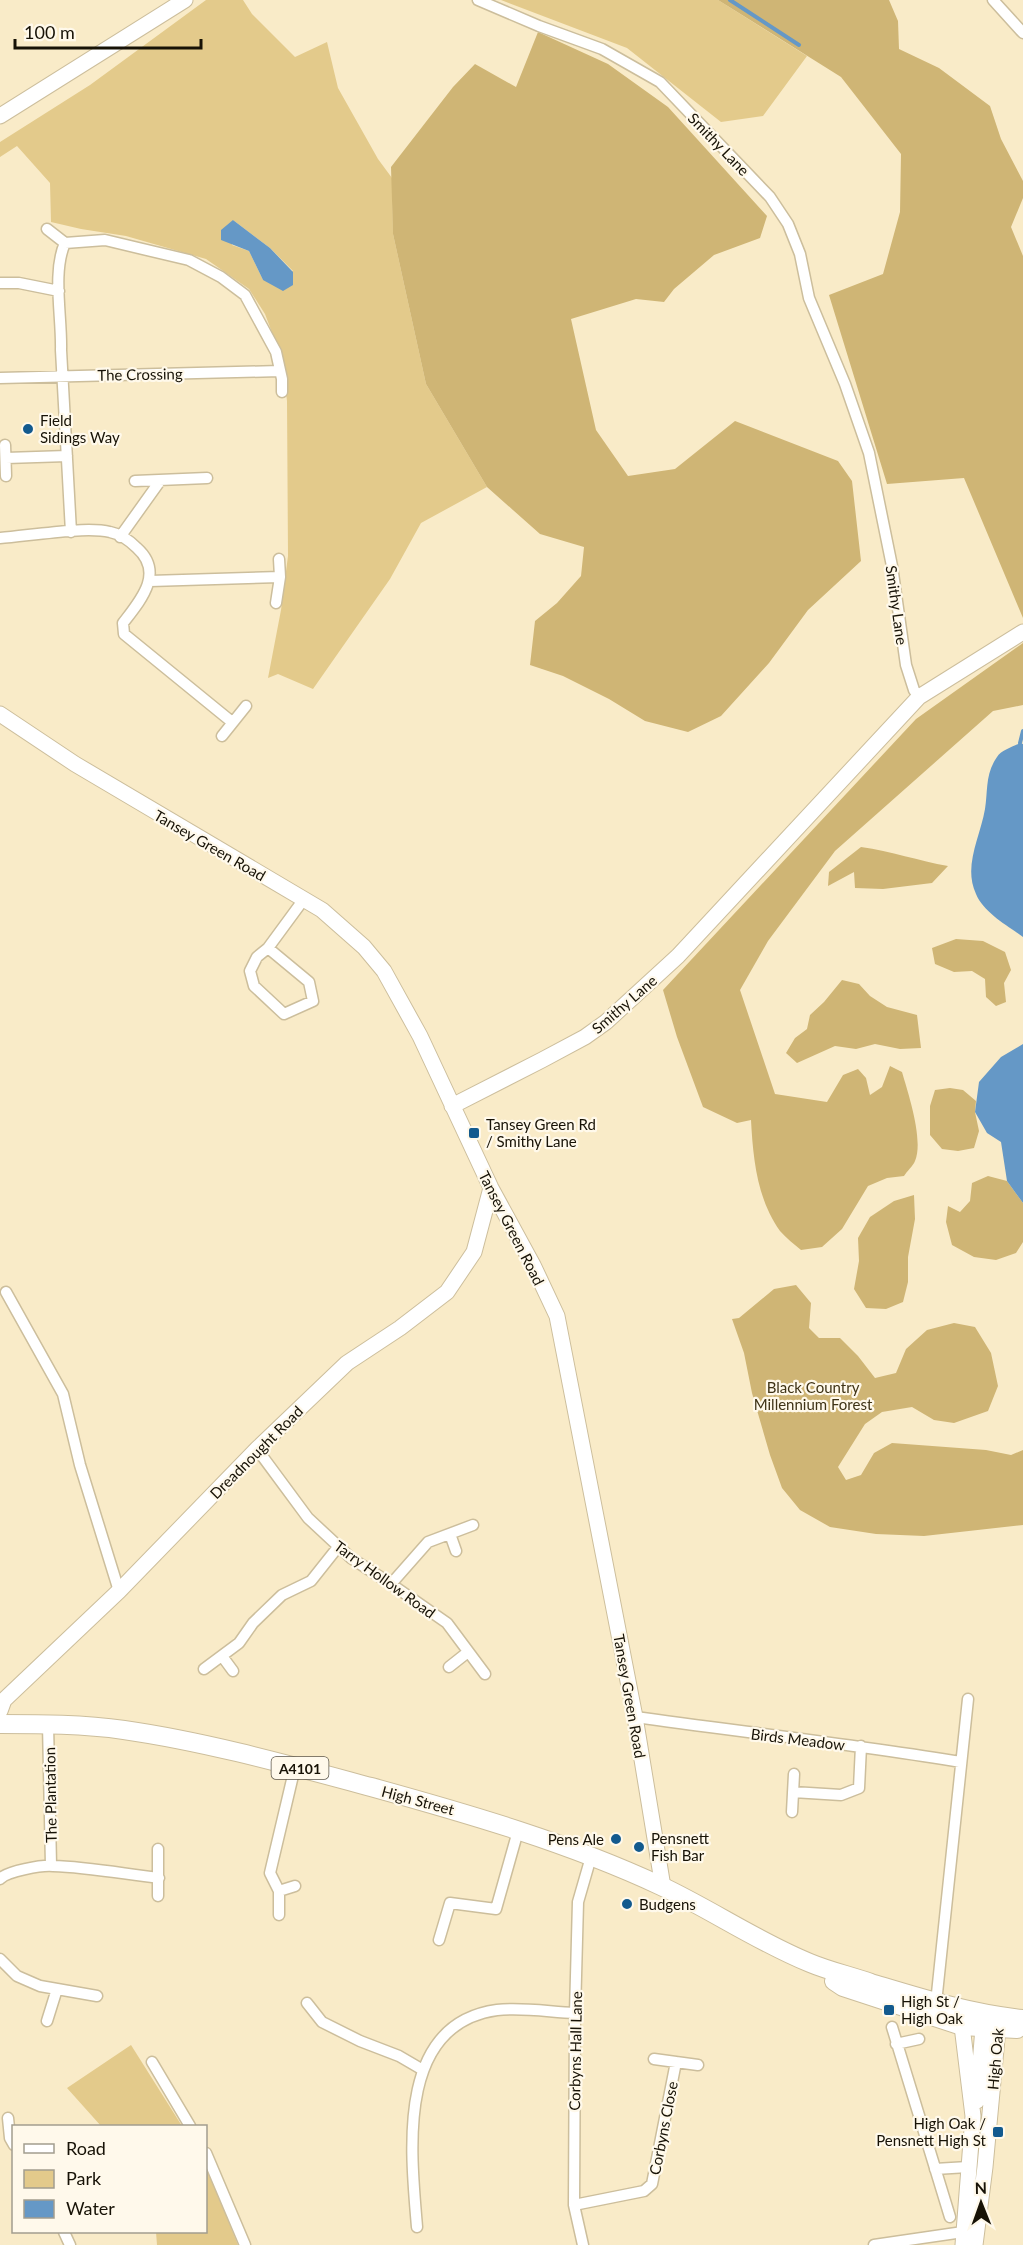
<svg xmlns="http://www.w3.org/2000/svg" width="1023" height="2245" font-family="Lato,sans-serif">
<rect width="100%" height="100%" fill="#f9ebc8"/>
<path fill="#e3ca8b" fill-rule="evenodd" d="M206 0H243L252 14 295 57 327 42 338 88 378 159 392 178 393 234 426 384 487 487 421 523 390 579 313 689 278 674 268 678 281 610 288 556 287 401 282 359 265 314 249 289 206 259 126 236 81 229 51 222 50 183 17 146 0 157V142L90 85ZM233 220 270 248 293 271 263 280 249 251 232 245Z
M501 0H718L807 56 763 116 721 122 627 48Z
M131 2045 182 2126H101L67 2088Z
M206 2165 238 2245H157L156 2232H206Z"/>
<path fill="#cfb575" d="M718 0H889L898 21 899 49 939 68 990 106 1001 139 1023 181V198L1011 227 1023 256V618L964 478 887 484 829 295 883 274 900 212 901 154 841 77Z
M538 32 608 64 668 107 767 216 760 238 714 255 674 289 664 302 636 299 571 319 596 430 628 476 675 469 735 421 838 461 852 481 861 561 808 610 769 663 721 716 688 732 645 721 609 699 563 676 530 665 535 621 557 603 581 576 584 547 540 534 487 487 426 384 393 234 391 167 453 87 475 64 516 87Z
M1023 643V705L993 711 835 851 768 941 740 990 775 1094 827 1102 843 1075 858 1069 866 1078 870 1095 882 1087 890 1066 902 1072C908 1093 924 1140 915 1161 913 1166 907 1171 904 1176L887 1178 868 1186 842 1229 822 1247 801 1250C794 1244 786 1238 780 1231 757 1199 753 1158 751 1120L737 1123 703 1107 677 1037 663 990 916 719Z
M861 847C891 851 919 861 948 866L932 883 883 889 855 888 854 872 828 886 829 872Z
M956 939 983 941 1005 952 1011 970 1004 983 1006 1002 996 1006 986 997 985 979 972 971 954 972 935 964 932 948Z
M842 980 859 984 870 996 887 1007 917 1015 921 1048 900 1049 875 1044 856 1049 835 1046 797 1063 786 1053 795 1038 807 1029 810 1015 824 1002Z
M950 1088 963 1090 976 1101 975 1112 979 1131 974 1148 958 1151 942 1149 930 1135V1106L935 1090Z
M988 1176 1007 1181 1023 1203V1242L1016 1253 996 1260 974 1257 952 1245 946 1222 948 1206 960 1212 970 1201 972 1183Z
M914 1195 915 1219 908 1257V1282L903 1302 886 1309 866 1308 854 1289 859 1261 858 1238 870 1217 894 1201Z
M796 1285 811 1303 809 1328 819 1338H840L858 1356 875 1378 896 1373 906 1349 927 1330 954 1323 975 1327 991 1353 998 1386 988 1411 954 1423 934 1420 912 1407 882 1412 865 1424 838 1467 846 1480 861 1475 874 1453 892 1443 986 1450 1011 1455 1023 1450V1525L924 1536 876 1534 830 1527 800 1510 782 1488 770 1455 752 1393 744 1353 732 1319 739 1318 774 1289Z"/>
<path fill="#6598c6" d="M233 220 270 248 293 272V285L283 291 263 280 249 251 221 240V230Z
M1020 743 1023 744V937C1007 925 984 913 976 894 963 866 980 838 985 809 988 791 985 774 997 757 1001 750 1013 747 1020 743Z
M1023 1044V1203L1007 1181 1001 1142 987 1133 975 1112 979 1082 1001 1057Z"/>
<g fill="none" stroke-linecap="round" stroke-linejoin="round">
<path stroke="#6598c6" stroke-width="4" d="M730 0 799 45
M1020 743 1023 731"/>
<defs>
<path id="street" d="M478 0 539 26 602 49 660 82 770 197 788 224 800 254 809 298 845 384 869 453 892 566 906 665 914 690 919 697
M993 0 1023 33
M47 229 65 243
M65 243 105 240 189 260 221 277 245 295 276 352 282 379V392
M65 243C52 272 62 317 61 350L71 532
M0 283H19L59 291
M0 378 280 371
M5 445 6 476
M6 458 67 456
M135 481 207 478
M120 537 160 481
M0 538C28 536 85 526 110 532 120 534 130 541 137 548 165 573 140 601 123 623L124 634 232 722
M150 581 280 577
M276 603 280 577 279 559
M222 736 246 706
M268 948 309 982 313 1001 284 1014 254 986 250 971 257 957 268 948 304 899
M6 1292 63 1394 80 1465 119 1591
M257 1449 308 1518 351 1558 391 1584 447 1623 485 1674
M450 1534 456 1551
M391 1584 428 1542 473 1525
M222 1656 233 1671
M449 1667 468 1652
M204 1669 239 1643 253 1623 282 1595 311 1581 338 1547
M635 1717C743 1732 853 1744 961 1762
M48 1724 51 1865
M793 1792 841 1795 859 1788 861 1746
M792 1812 794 1774
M158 1849V1896
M0 1879C7 1871 42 1865 53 1866 88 1867 124 1874 159 1878
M279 1891 295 1886
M279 1915V1891L270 1873 295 1767
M439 1940 450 1903 496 1909 518 1831
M0 1959 17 1976 40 1986 97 1996
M307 2003 322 2022 360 2041 399 2056 423 2070
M936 2003 968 1699
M47 2021 57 1989
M892 2027 950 2217
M896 2044 919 2039
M654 2059 698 2065
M152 2062 190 2126
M8 2118 10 2138 14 2145
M206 2153 245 2245
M935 2169 968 2167
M574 2205 644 2191 652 2184 676 2062
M417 2227C411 2153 395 2024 497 2010 522 2007 550 2012 575 2013
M64 2232 70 2245
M583 2245 574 2205 575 2013 578 1902 591 1857
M874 2245 963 2232"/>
<path id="secondary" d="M0 116 185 0
M0 714 75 764 322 910 364 947 384 971 420 1036 491 1188 533 1265 557 1316 635 1717 663 1887
M452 1106 542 1060 585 1037 606 1022 678 956 919 697 1023 632
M0 1711 4 1700 119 1591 257 1449 347 1363 400 1328 447 1292 474 1252 491 1188
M962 2026 973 2116 963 2245
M977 2101 983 2028 989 2020
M975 2245 985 2167 999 2017"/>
<path id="primary" d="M0 1724C41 1724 83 1724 124 1730 207 1742 289 1765 371 1787 469 1814 569 1843 661 1886 712 1910 758 1942 810 1963 829 1971 851 1976 871 1983 921 1998 971 2014 1023 2019
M834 1981 843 1987 962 2026 1017 2029"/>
</defs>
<use href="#street" stroke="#ccbe9c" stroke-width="13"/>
<use href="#secondary" stroke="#ccbe9c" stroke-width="17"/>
<use href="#primary" stroke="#ccbe9c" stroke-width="20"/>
<use href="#street" stroke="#fff" stroke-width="10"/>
<use href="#secondary" stroke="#fff" stroke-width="15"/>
<use href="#primary" stroke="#fff" stroke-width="18"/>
</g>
<g fill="#135a8e" stroke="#fff9eb" stroke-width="2">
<circle cx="28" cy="429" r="6"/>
<rect x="468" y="1127" width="12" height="12" rx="3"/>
<circle cx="616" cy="1839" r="6"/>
<circle cx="639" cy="1847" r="6"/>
<circle cx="627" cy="1904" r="6"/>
<rect x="883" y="2004" width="12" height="12" rx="3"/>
<rect x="992" y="2126" width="12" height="12" rx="3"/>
</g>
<g text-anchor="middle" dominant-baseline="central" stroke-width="4.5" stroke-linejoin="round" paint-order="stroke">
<rect fill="#fff9eb" stroke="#5d574b" stroke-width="1.5" x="271.5" y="1757" width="57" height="22" rx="4.5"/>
<g font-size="14" font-weight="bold" fill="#171206">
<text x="300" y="1768">A4101</text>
</g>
<g font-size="15" fill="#171206" stroke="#fff9eb">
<text transform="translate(719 144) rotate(46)">Smithy Lane</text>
<text transform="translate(140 374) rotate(-1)">The Crossing</text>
<text transform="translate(897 605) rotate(82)">Smithy Lane</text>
<text transform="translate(210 845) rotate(30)">Tansey Green Road</text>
<text transform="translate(624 1004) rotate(-41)">Smithy Lane</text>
<text transform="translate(512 1228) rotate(63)">Tansey Green Road</text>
<text transform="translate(256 1452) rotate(-45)">Dreadnought Road</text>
<text transform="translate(385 1579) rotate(36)">Tarry Hollow Road</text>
<text transform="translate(630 1696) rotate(80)">Tansey Green Road</text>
<text transform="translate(798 1739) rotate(7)">Birds Meadow</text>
<text transform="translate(50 1795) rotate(-91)">The Plantation</text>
<text transform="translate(418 1800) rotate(15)">High Street</text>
<text transform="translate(575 2051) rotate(-89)">Corbyns Hall Lane</text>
<text transform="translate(995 2059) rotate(-85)">High Oak</text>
<text transform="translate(663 2128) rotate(-79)">Corbyns Close</text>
</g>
<g font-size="15" fill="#171206" stroke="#fff9eb" text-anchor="start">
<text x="40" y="420">Field<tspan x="40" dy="17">Sidings Way</tspan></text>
<text x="486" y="1124">Tansey Green Rd<tspan x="486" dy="17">/ Smithy Lane</tspan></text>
<text x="651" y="1838">Pensnett<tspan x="651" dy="17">Fish Bar</tspan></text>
<text x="604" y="1839" text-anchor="end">Pens Ale</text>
<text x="639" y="1904">Budgens</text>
<text x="901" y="2001">High St /<tspan x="901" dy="17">High Oak</tspan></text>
<text x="986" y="2123" text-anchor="end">High Oak /<tspan x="986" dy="17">Pensnett High St</tspan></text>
</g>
<g font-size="15" fill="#3f3316" stroke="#fff9eb">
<text x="813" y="1387">Black Country<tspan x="813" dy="17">Millennium Forest</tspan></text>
</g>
</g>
<rect x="12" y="2125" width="195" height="108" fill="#fff9eb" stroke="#a29d8f" stroke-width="1.5"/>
<rect x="24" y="2144" width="30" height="9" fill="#ffffff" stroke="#a29d8f" stroke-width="1.5"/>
<text x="66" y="2155" font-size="18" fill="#171206">Road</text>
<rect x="24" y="2170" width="30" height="18" fill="#e3ca8b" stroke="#a29d8f" stroke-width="1.5"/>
<text x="66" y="2185" font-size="18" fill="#171206">Park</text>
<rect x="24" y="2200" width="30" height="18" fill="#6598c6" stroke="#a29d8f" stroke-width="1.5"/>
<text x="66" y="2215" font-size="18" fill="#171206">Water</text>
<g transform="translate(981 2203) rotate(359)" stroke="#fff9eb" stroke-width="4.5" paint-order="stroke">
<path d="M0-4.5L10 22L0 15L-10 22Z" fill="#171206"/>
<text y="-9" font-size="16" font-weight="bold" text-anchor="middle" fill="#171206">N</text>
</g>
<path d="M15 39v9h186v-9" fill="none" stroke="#171206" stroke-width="3"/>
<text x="24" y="39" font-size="18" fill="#171206" stroke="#fff9eb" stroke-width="4.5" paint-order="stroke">100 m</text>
</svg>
